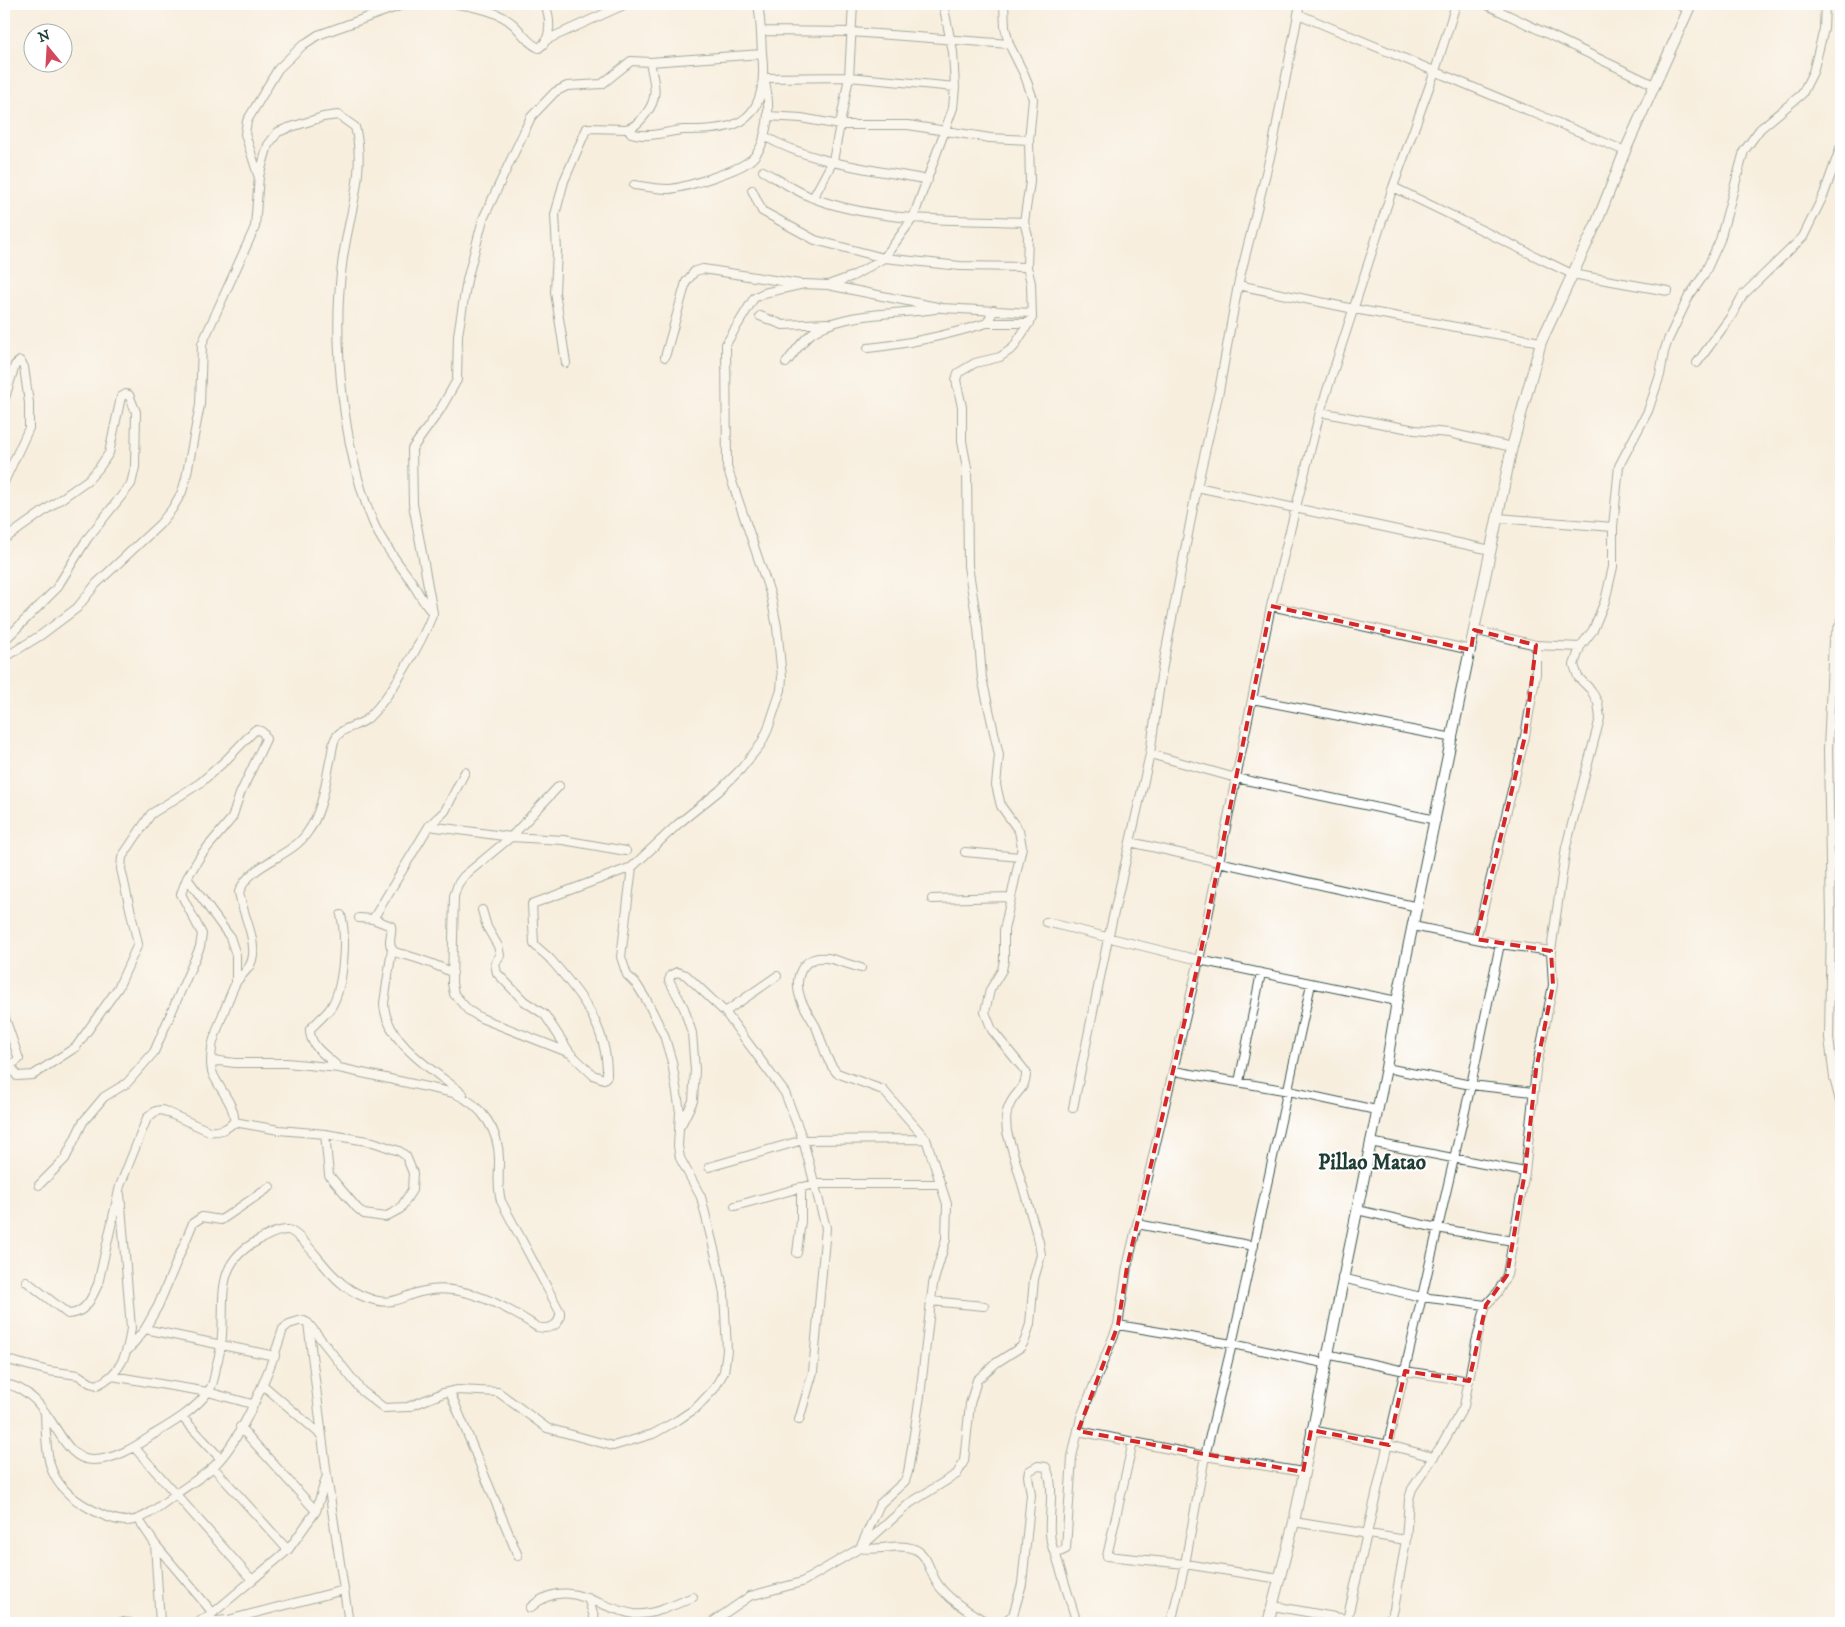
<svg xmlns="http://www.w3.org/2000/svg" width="1845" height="1627" font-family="'IM FELL DW Pica',serif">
<rect width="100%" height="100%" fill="#fff"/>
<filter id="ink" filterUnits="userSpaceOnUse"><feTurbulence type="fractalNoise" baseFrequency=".02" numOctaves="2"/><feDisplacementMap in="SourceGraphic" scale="10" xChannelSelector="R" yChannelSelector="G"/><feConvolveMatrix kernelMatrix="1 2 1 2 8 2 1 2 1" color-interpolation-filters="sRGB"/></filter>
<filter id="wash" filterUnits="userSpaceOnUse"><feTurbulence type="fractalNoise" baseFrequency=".0096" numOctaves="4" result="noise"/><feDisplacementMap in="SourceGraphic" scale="20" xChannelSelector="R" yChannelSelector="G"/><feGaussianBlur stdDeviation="1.12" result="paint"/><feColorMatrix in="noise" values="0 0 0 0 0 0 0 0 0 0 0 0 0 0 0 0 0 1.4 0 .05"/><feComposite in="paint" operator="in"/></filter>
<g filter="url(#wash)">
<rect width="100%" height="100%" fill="#f7eede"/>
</g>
<g filter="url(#ink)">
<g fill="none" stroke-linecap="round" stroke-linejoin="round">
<defs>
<path id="minor" d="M457 4C474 6 500 12 513 24 522 32 527 43 539 48 553 39 550 17 545 4
M1485 4 1654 85
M1677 4 1687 9
M1298 14 1625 151
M763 31 851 32 1009 44
M546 40 626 4
M650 62 762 54
M768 116 801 118 840 125H908L990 138 1029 140
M764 136C770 117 769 97 764 78L849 77 955 87
M763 171C779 180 796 191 813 198 879 223 955 219 1024 222
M258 175 245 134 247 121 278 69 303 45 318 35 405 4
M634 185C646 187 657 189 669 189 684 188 736 171 748 162 756 157 763 145 764 136 813 164 873 169 928 180
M1393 187 1572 274 1668 291
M752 190 762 211 815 240 884 258 960 266 1027 267
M813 198 833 161 849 77 853 4
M828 285 942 308 1031 313
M1238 285 1354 309 1541 342
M760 316 783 325 828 323
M987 323H1030
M868 348C908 344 948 335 987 323L994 310
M665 357 686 282 695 271 703 269 800 284
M566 363 555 292 557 251 555 215 564 181 587 128 628 129
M786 363C794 353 801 342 811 334 840 312 900 314 935 309
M1697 363 1732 315 1743 295 1803 237 1824 194 1841 146
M4 401 15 365 20 361 24 367 29 403V428L4 482
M1320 412 1415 430 1449 433 1512 447
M1197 487 1491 550
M1498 518 1613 527
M4 537 9 536 89 479 99 468 109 453 121 397 126 394 129 395 136 412 135 467 131 484 87 539 56 589 4 641
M1271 606 1471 650
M1841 622 1833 640 1828 749 1831 919 1829 1038 1834 1078 1841 1105
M1474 630 1536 645 1580 647
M4 658 41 635 77 608 96 584 160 524 172 509 182 492 186 478 200 405 202 344 255 227 259 176 268 145 278 132 288 128 323 117 338 115 355 127C367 172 347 220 342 265 332 342 343 450 373 522 381 542 399 564 412 582 419 594 423 603 433 613L413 504 412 449 440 410 457 380 458 335 467 280 483 219 531 117 555 92 567 86 602 84 631 61 650 62C654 83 660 97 645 115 640 121 636 126 629 128L631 133C649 139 666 131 684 130 700 130 717 130 733 125 764 114 765 79 762 53 761 36 761 21 758 4
M1252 699 1453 738
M1150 754 1236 778 1436 820
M559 786 511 837 464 876 458 884 454 896 452 983 454 994 468 1010 481 1018 570 1053 593 1075 604 1079 607 1076C608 1028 581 994 551 960 546 954 539 950 534 944L532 904 632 867 678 824 719 791 741 769 761 744 768 729 781 690 782 677 777 627 771 596 727 467 726 344 754 298 764 293 804 284 828 285 853 276 884 258 913 218 953 108 955 87 953 52 943 4
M429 826 511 837 563 840 626 851
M1130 842 1418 907
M965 852 1020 857
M932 899 1011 897
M482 910 487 927 498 946 500 955 495 964 497 973 524 1001 545 1015 570 1053
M359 918 373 919 429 826 445 811 465 772
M373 919 391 926C393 933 387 942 392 949 394 953 401 954 406 955 423 960 437 965 453 973
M1046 922 1199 960 1397 1001
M1413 926 1500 944 1551 951 1566 847 1600 718 1598 703 1591 690 1578 677 1574 665 1580 647 1593 630 1605 601 1613 567V527L1619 466 1648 411 1660 375 1664 352 1668 340 1689 296 1704 275 1720 240 1744 151 1760 129 1802 94 1813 72 1824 29 1825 4
M1476 939 1525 736 1536 674V645
M392 949 384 1003C385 1043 435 1071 463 1094
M725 1012 777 976
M4 1015 19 1059 11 1065 17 1076 33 1075 76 1047 118 988 138 944 121 869 122 857 151 814 200 783 226 760 255 730C262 730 264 733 266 739L240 794 232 818 201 855 187 878 230 937 236 955V982
M339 1068C328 1056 309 1047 310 1029 316 1023 323 1017 329 1010 344 991 347 938 341 915
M1386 1068 1471 1085 1533 1092
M1174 1071 1289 1091 1376 1110
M1239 1082 1261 973
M1073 1108 1108 939 1150 754 1161 676 1197 487 1219 391 1238 285 1272 149 1300 4
M234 1122 279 1130 325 1134 373 1142 399 1151 406 1156 413 1173 412 1190 400 1209 385 1217 364 1214 357 1208 329 1175 325 1134
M681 1125 693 1101 695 1070 692 1033 684 1008 669 980 671 975 677 972 686 975 725 1012 785 1093 803 1140 826 1228 813 1372 799 1420
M1370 1142 1525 1172
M709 1167 803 1140 926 1139
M39 1185 65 1159 83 1122 104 1097 127 1083 154 1052 200 947 202 934 181 894 187 878
M735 1206 814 1184H941
M1357 1210 1437 1228 1513 1241
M1137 1224 1254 1246
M797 1253 801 1221V1187
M1342 1278 1421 1297 1486 1305
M26 1281 68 1314C85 1314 92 1298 98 1284L120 1186 147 1118 156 1111 162 1110 209 1131C219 1132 226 1130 234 1122 236 1106 219 1089 213 1074 210 1067 211 1056 212 1048 212 1040 233 987 237 981 244 972 252 967 253 955 255 935 242 912 239 892 250 863 290 858 307 833 322 813 325 786 330 761 332 755 332 745 335 739 341 727 357 727 367 719 390 698 422 642 433 613
M930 1301 984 1306
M308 1323 327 1476 349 1623
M1118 1325 1232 1344 1324 1363
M145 1329 275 1356
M128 1350 145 1329 158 1306 193 1223 202 1217 221 1220 270 1187
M1326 1354 1405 1371 1469 1381
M4 1359 49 1371 78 1375 90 1383 97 1385C121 1374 128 1353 131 1328L120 1194
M112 1376 208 1392 252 1404
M4 1384C53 1390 57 1461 93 1460 114 1460 135 1447 151 1436 171 1424 194 1411 208 1392 213 1386 215 1375 216 1367 218 1360 220 1353 221 1345 227 1302 211 1264 259 1240 267 1236 278 1229 288 1230 301 1233 322 1265 333 1275 344 1287 359 1296 374 1300 394 1306 406 1294 425 1291 462 1283 507 1307 537 1327 549 1330 561 1326 560 1312L501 1201C497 1187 499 1176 499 1162 500 1131 482 1105 454 1093L339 1068 286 1063H235L219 1061 212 1062
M263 1385 321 1435
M450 1392 518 1556
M45 1412C47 1458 45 1484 89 1508 131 1532 141 1520 176 1494 188 1485 202 1477 213 1467 243 1439 271 1368 283 1329L289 1324 302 1320 308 1323 362 1391 384 1408 408 1407 443 1393 458 1390 498 1392 547 1428 613 1446 653 1434 678 1420 696 1408 714 1389 724 1372 727 1350 724 1293 719 1269 701 1197 680 1158 678 1146 680 1112 672 1062 664 1035 647 1001 637 985 627 975 621 957 632 867
M182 1417 220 1458
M240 1427 316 1511
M1311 1430 1389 1445 1433 1457
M1078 1431 1205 1456 1303 1472
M1133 1442 1107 1556 1185 1564 1280 1579
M134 1447 252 1580
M213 1467 288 1550
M139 1520 155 1544 213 1613
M1294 1522 1406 1540
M155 1544 160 1623
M861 1546 880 1504 905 1481 908 1472 920 1396 933 1284 946 1239 947 1204 926 1139 883 1090 837 1073C825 1060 823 1043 816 1027 811 1018 805 1009 801 1000 793 979 801 955 827 958 838 960 850 965 861 968
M860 1548C877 1552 897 1542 914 1549 928 1554 929 1571 937 1583 949 1601 970 1612 988 1623
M1055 1552 1077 1623
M588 1598 596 1623
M1273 1606 1368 1623
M530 1608C566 1575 596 1608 634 1614 653 1616 676 1604 693 1597
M1347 1620 1471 1085 1500 944
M121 1622 130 1623
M202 1622 228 1620 344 1590
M197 1623 213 1613 288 1550 316 1511 326 1478
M711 1623 750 1596 802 1582 860 1548 910 1503 957 1474 964 1461 970 1404 977 1380 996 1363 1021 1347 1025 1340 1030 1324 1034 1279 1041 1255 1039 1242 1007 1132C1006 1122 1005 1113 1010 1104 1016 1091 1027 1088 1026 1072L992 1030 985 1012 990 990 1002 970 1004 960V930L1022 847 1019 831 1001 806 996 785 999 755 982 678 978 628 968 566 967 468 962 441V407L956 380 958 373 975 363 1000 357 1013 348 1032 318 1031 283 1027 267 1028 236 1024 222 1030 182 1029 140 1033 99 1025 76 1009 44 1005 27 1004 4
M1002 1623 1013 1615 1022 1584 1031 1495 1028 1476 1029 1471 1038 1466 1046 1467C1058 1493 1044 1523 1053 1549L1058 1553 1066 1549 1072 1457 1081 1417 1118 1325 1127 1267 1199 960 1271 606 1320 412 1393 187 1435 71 1456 4
M1171 1623 1185 1564 1205 1456 1232 1344 1311 984
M1382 1623 1392 1616 1394 1609 1406 1540 1409 1499 1412 1489 1443 1443 1464 1406 1476 1342 1486 1305 1498 1292 1507 1275 1525 1172 1536 1070 1553 985 1551 951"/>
<path id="tertiary" d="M1268 1623 1294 1522 1386 1068 1397 1001 1512 447 1541 342 1597 222 1625 151 1691 4"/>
</defs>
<use href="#minor" stroke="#3f584e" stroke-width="10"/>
<use href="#tertiary" stroke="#3f584e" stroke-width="12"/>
<use href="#minor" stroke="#fff" stroke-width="8"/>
<use href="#tertiary" stroke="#fff" stroke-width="10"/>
</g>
</g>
<path d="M0 0H1845V1627H0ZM1271 606 1471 650 1474 630 1536 645 1525 736 1476 939 1551 951 1553 985 1536 1070 1525 1172 1507 1275 1486 1305 1469 1381 1405 1371 1389 1445 1311 1430 1303 1472 1078 1431 1118 1325 1127 1267 1199 960Z" fill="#f7eede" fill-opacity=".55" fill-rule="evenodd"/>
<path fill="none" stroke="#d62828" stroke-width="4" stroke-dasharray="10 6" stroke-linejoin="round" d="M1271 606 1471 650 1474 630 1536 645 1525 736 1476 939 1551 951 1553 985 1536 1070 1525 1172 1507 1275 1486 1305 1469 1381 1405 1371 1389 1445 1311 1430 1303 1472 1078 1431 1118 1325 1127 1267 1199 960Z"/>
<g text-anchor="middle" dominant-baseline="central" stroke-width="4" stroke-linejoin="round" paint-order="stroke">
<g font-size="21" font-weight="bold" fill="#1f3d34" stroke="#fff">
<text x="1372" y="1163">Pillao Matao</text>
</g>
</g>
<rect width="1845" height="1627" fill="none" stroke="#fff" stroke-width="20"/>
<g transform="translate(48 48) rotate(342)"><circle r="24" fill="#ffffff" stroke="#a5b1ae"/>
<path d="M0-4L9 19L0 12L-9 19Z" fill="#d1495b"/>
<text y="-8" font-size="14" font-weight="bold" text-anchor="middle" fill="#1f3d34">N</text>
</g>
</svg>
